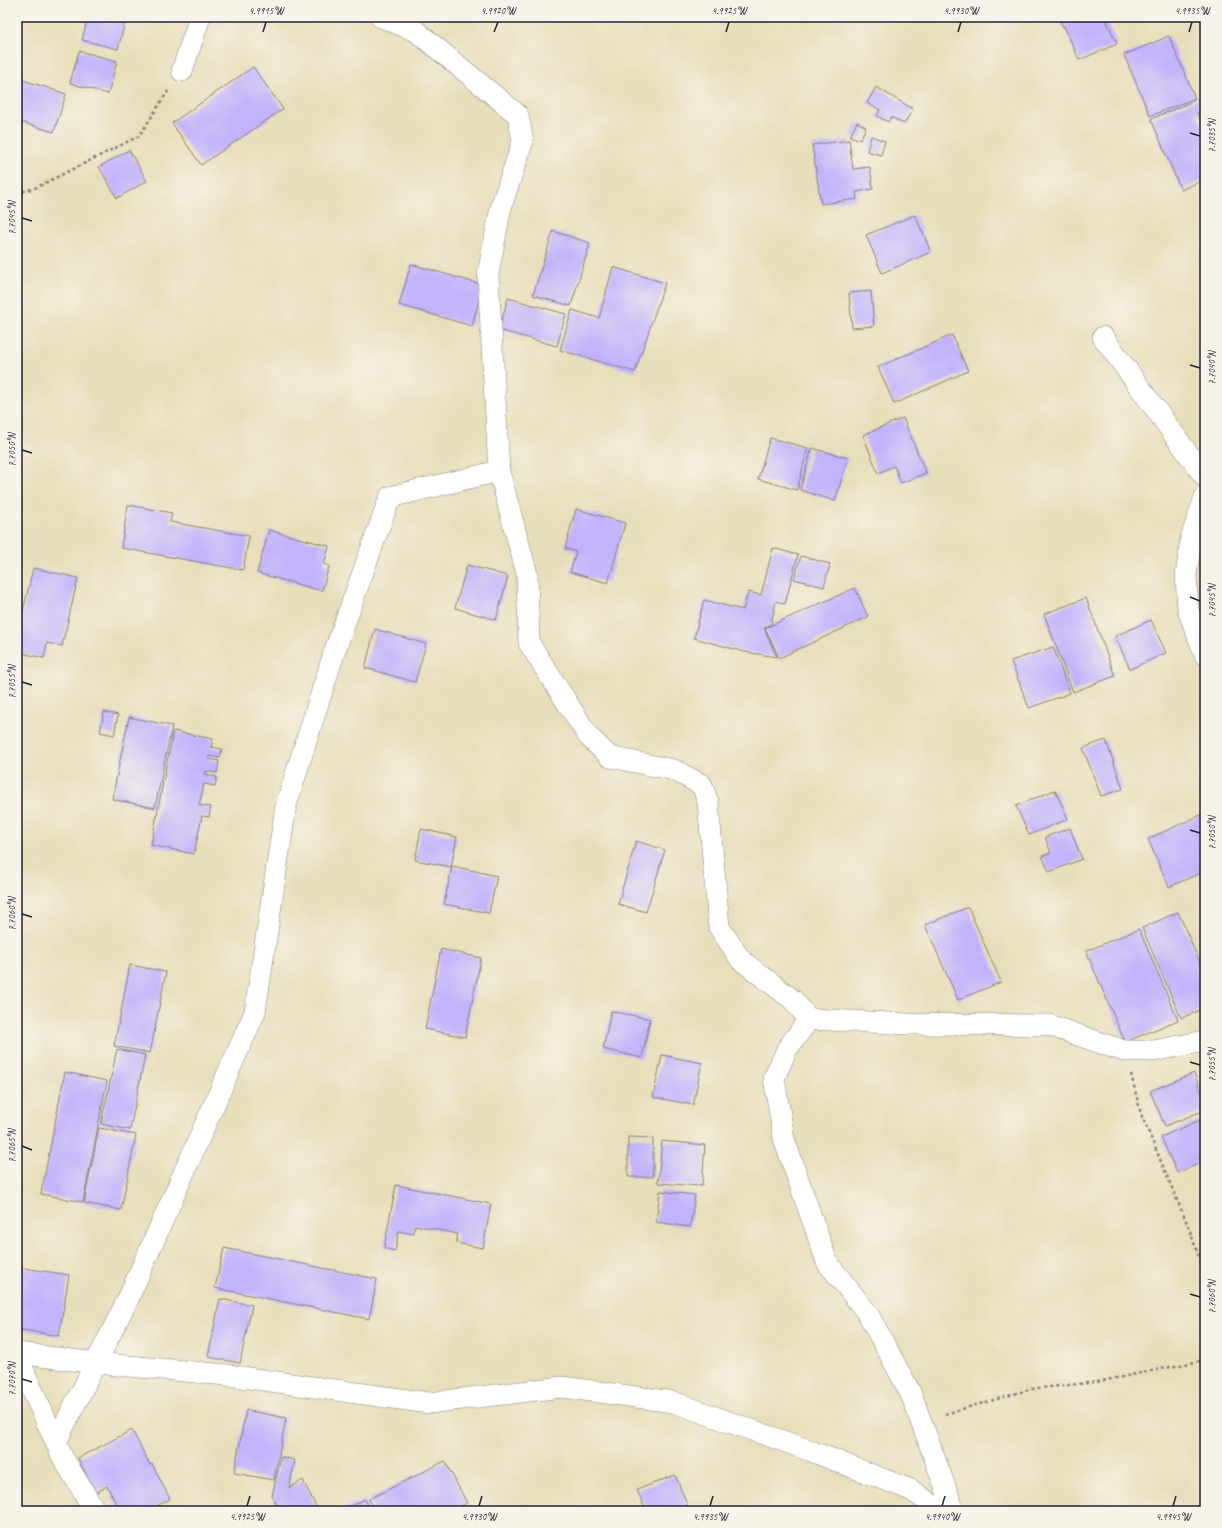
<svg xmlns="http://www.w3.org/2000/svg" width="1222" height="1528" font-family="Caveat,sans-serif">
<rect width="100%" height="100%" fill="#f7f3e8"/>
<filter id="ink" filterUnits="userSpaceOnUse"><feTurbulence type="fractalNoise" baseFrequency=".025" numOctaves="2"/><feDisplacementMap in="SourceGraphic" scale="8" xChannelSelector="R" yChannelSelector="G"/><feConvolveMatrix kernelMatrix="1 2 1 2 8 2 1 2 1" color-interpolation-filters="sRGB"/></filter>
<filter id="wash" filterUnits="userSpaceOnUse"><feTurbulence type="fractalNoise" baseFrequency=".012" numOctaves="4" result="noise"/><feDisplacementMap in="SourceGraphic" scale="16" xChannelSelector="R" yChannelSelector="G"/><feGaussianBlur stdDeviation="0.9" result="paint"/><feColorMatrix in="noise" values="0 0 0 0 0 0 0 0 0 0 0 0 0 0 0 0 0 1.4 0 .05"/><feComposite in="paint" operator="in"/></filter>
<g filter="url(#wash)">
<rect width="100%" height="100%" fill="#e8deba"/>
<g id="blocks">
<path fill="#c2b3fc" d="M88 17H126L118 49 82 40Z
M1058 17H1105L1117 44 1079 60 1064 26 1063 27Z
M1169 36 1195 98 1150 116 1124 55Z
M79 51 117 61 108 94 70 83Z
M253 67 283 109 201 165 172 123Z
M17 78 66 94 54 132 17 121Z
M876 87 913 109 904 124 891 117 888 122 877 116 880 110 867 103Z
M1205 96V109L1197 113 1205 131V179L1181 190 1151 119Z
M857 122 866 127 860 140 850 136Z
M871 136 885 141 881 155 867 151Z
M849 140 853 169 870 167 873 189 856 192 857 199 821 204 812 145Z
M129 150 147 181 117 198 99 167Z
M915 215 931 252 882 273 866 235Z
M553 231 590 243 571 306 533 295Z
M411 264 483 285 472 326 399 305Z
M613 267 665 283 635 372 560 350 572 310 599 318Z
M871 291 874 326 852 328 849 293Z
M508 298 566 314 557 346 499 330Z
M952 335 968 371 894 404 878 367Z
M903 418 926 473 901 483 894 466 878 473 863 435Z
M770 438 808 448 797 490 758 479Z
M812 448 848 458 835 501 800 490Z
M128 505 172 513 170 522 249 536 243 570 121 548Z
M576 509 625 523 608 583 570 572 576 552 565 548Z
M269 530 329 546 324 564 329 566 322 591 257 573Z
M773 548 798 555 785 604 776 601 771 624 764 628 777 657 745 652 694 638 704 600 743 610 748 592 761 595Z
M801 556 830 564 824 587 794 579Z
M467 565 508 576 496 620 455 608Z
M33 568 78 578 62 646 47 643 44 658 17 652V638Z
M855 588 868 617 779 658 765 628Z
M1086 598 1115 676 1073 692 1044 614Z
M1151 620 1166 653 1130 669 1115 636Z
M375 629 426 644 415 682 365 668Z
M1053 647 1070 693 1029 708 1011 661Z
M104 712 118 715 114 735 100 732Z
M129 717 172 726 155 808 112 799Z
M173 731 213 739 211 747 222 749 220 758 209 756V759L219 761 217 773 206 771 205 774 217 777 215 786 204 784 199 805 211 807 209 817 202 816 194 854 151 845Z
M1106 740 1123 789 1101 796 1083 748Z
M1055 790 1068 819 1029 835 1016 806Z
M1205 813V871L1169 887 1148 839Z
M1070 828 1082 859 1049 872 1042 856 1051 853 1045 837Z
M421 829 457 837 451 867 415 860Z
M636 841 665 850 646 912 618 904Z
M452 866 497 876 489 913 444 904Z
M968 907 1001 982 958 1000 925 925Z
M1178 912 1205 974V1008L1181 1018 1142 928Z
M1139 929 1178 1020 1125 1042 1086 951Z
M441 949 481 958 465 1037 425 1029Z
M130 965 166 972 150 1053 114 1046Z
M611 1011 650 1019 642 1058 603 1049Z
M117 1049 145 1055 130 1130 101 1124Z
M662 1055 702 1063 693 1105 653 1097Z
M65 1072 107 1081 83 1202 41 1194Z
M1194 1073 1205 1100V1110L1165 1126 1150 1091Z
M1205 1118V1161L1177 1173 1161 1137Z
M99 1128 136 1135 121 1210 84 1203Z
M628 1137 653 1138V1177H628Z
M662 1141 705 1145 702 1186 658 1183Z
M396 1185 491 1204 483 1248 456 1243 458 1234 415 1225 413 1234 399 1231 395 1251 384 1248Z
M660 1191 695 1195 690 1227 656 1222Z
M224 1248 377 1279 369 1319 215 1288Z
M17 1267 69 1275 59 1336 17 1329Z
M220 1299 252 1305 240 1363 208 1357Z
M246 1410 286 1418 274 1480 234 1473Z
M132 1430 150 1465 152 1464 170 1499 147 1511H120L107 1486 95 1493 78 1458Z
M281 1457 295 1460 289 1488 303 1480 318 1511H280L272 1496Z
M445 1461 467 1503 450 1511H375L369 1499Z
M675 1475 690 1511H646L637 1490Z
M365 1499 371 1511H340Z"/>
</g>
</g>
<g filter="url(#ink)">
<use href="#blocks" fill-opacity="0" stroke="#85807a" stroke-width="1"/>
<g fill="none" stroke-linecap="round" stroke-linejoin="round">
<defs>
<path id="street" d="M381 17 416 31 518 115 523 141 501 207 488 274 499 471 527 574 529 643 589 737 610 757 674 770 702 785 708 802 719 927 741 960 793 1000 809 1019 909 1024 1049 1025 1124 1051H1153L1205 1041
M182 71 200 17
M1103 337 1205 477
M1205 497 1191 538 1186 576 1188 610 1205 655
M809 1019 787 1049 774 1078 784 1139 827 1262 868 1314 911 1394 954 1511
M17 1353 96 1363 227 1375 429 1403 562 1387 673 1402 811 1451 911 1490 941 1511
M17 1356 63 1458 95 1511
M56 1442 127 1301 255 1012 286 805 335 650 390 497 499 471"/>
</defs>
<use href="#street" stroke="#85807a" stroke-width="22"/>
<path stroke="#85807a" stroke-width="2.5" stroke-dasharray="3 3" stroke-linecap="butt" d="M17 193 35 188 139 136 168 91
M1131 1074 1141 1114 1189 1228 1205 1275
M945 1414 1031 1389 1097 1382 1205 1360"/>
<use href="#street" stroke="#fff" stroke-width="21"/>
</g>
</g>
<path fill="none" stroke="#22223b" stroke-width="1.5" d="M263 32 266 22M494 32 498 22M726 32 729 22M958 32 961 22M1189 32 1192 22M1190 133 1200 136M22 218 32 221M1190 365 1200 368M22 450 32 453M1190 597 1200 601M22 682 32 685M1190 830 1200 833M22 914 32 917M1190 1062 1200 1065M22 1146 32 1150M1190 1294 1200 1297M22 1379 32 1382M247 1506 250 1496M479 1506 482 1496M710 1506 713 1496M942 1506 945 1496M1173 1506 1176 1496"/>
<rect width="1222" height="1528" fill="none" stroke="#f7f3e8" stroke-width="44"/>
<rect x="22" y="22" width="1178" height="1484" fill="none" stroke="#22223b" stroke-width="1.5"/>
<g font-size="10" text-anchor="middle" fill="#22223b">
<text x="266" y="14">4.9915°W</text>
<text x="498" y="14">4.9920°W</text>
<text x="729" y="14">4.9925°W</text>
<text x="961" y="14">4.9930°W</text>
<text x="1192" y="14">4.9935°W</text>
<text transform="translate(1211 136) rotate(-90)" y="4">7.7035°N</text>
<text transform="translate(11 218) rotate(-90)" y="4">7.7045°N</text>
<text transform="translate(1211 368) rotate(-90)" y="4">7.7040°N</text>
<text transform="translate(11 450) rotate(-90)" y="4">7.7050°N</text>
<text transform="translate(1211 601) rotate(-90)" y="4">7.7045°N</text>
<text transform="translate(11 682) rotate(-90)" y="4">7.7055°N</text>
<text transform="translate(1211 833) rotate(-90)" y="4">7.7050°N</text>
<text transform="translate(11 914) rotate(-90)" y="4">7.7060°N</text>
<text transform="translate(1211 1065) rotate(-90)" y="4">7.7055°N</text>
<text transform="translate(11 1146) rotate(-90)" y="4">7.7065°N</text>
<text transform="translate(1211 1297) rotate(-90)" y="4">7.7060°N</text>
<text transform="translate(11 1379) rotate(-90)" y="4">7.7070°N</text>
<text x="247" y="1520">4.9925°W</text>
<text x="479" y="1520">4.9930°W</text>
<text x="710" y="1520">4.9935°W</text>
<text x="942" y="1520">4.9940°W</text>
<text x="1173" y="1520">4.9945°W</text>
</g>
</svg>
